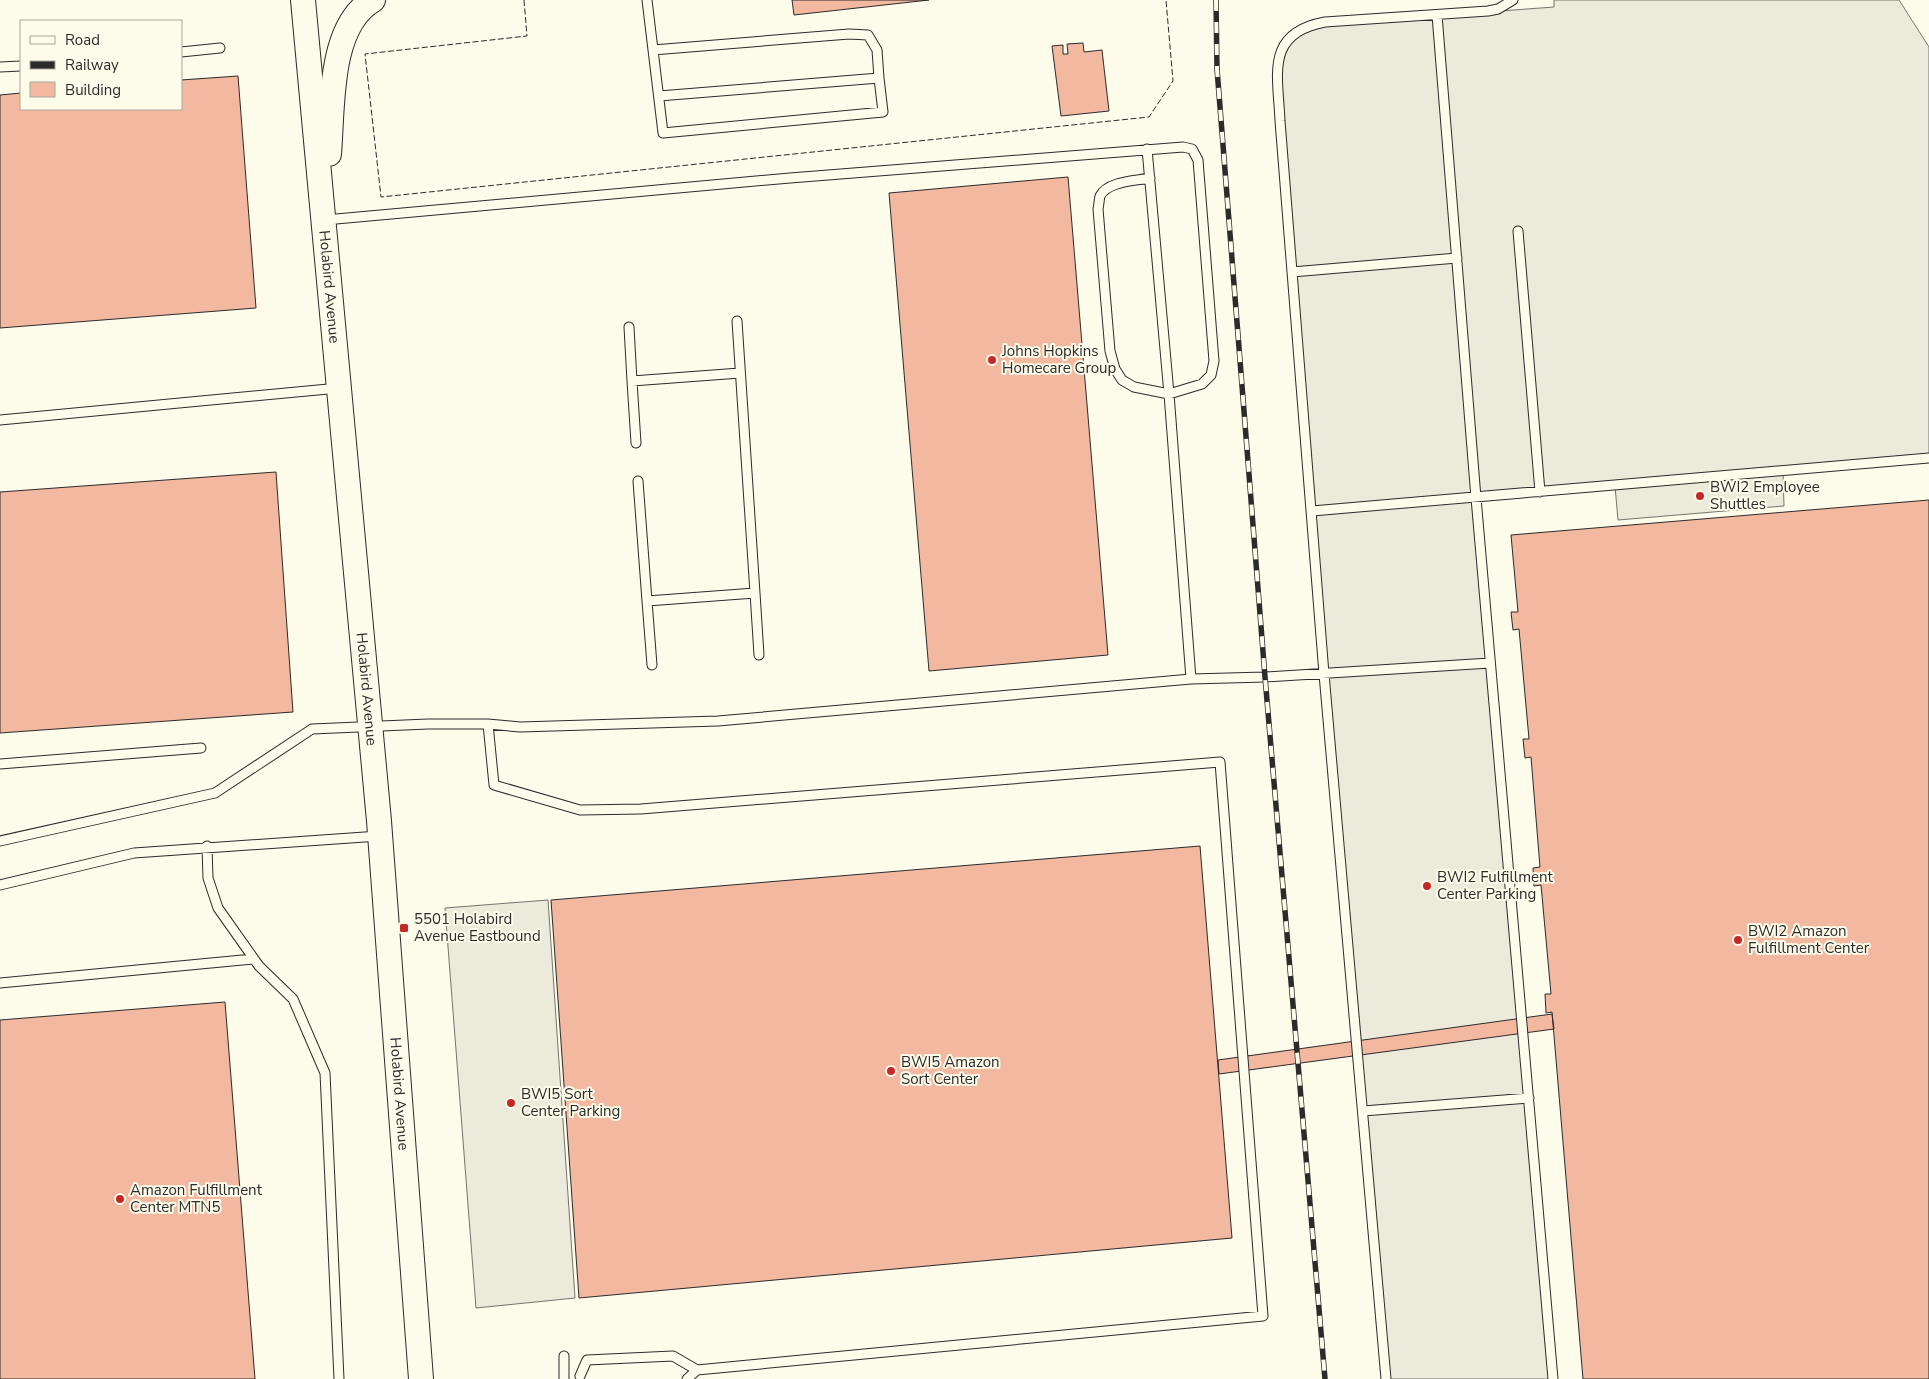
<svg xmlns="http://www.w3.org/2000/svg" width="1929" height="1379" font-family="'Nunito Sans',sans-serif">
<rect width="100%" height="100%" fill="#fdfbea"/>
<path fill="#eceadb" stroke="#74746e" d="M1554 0H1899L1929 47V458L1783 472 1784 506 1618 520 1615 486 1476 498 1553 1379H1386L1278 76 1290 36 1312 25 1554 7Z
M548 900 575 1298 476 1308 445 908Z"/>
<path fill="#f2b8a0" stroke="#2b2b2b" d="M792 0H929L794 15Z
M1083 43 1084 52 1102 50 1109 111 1061 116 1052 46 1063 45V54H1068L1067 44Z
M238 76 256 308 0 328V95L21 93V109H181V80Z
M1068 177 1108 655 929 671 889 193Z
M276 472 293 712 0 733V492Z
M1929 500V1379H1583L1552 1012 1546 1013 1545 994H1551L1541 885 1534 886 1533 868 1540 867 1531 757 1525 758 1523 739H1529L1519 629 1513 630 1511 612H1518L1511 535Z
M1200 846 1232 1238 579 1298 551 900Z
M225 1002 255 1379H0V1020Z
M1552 1014 1554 1029 1219 1074 1218 1060Z"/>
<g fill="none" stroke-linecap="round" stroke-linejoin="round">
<defs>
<path id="service" d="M647 0 663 133 883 112 879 78
M1437 15 1476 498 1553 1379
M653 50 849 34 868 35 877 50 879 78 659 96
M181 52 220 48
M0 67 21 66
M1147 149 1169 394 1191 679
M325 220 790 178 1183 147 1192 149 1198 160 1214 361 1211 375 1202 384 1169 394 1134 387 1122 380 1115 369 1110 351 1098 209C1099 205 1099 200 1100 196 1108 181 1135 181 1150 178
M1518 231 1540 492
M1292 272 1457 258
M629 327 632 381
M0 420 339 388
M636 443 632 381 740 373
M638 481 647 601 755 593 737 321
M1312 511 1929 458
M755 593 759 655
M647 601 652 665
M488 724 494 785 580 810 641 809 1220 762 1263 1316 697 1370 673 1356 587 1360 580 1376
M0 764 201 748
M0 841 215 793 312 729 428 724H488L520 727 718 721 1191 679 1265 677 1490 663
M207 846 208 878 218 908 259 966 293 999 325 1073 339 1379
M0 885 134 853 379 836
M0 983 253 959
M1363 1111 1529 1098
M564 1356V1379
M687 1379 697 1370
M1386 1379 1324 674 1280 121C1278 74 1265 33 1325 22L1488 11 1498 9 1513 0"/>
<g id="secondary">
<path id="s1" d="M303 0 379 821 421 1379"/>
<path d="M329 154C333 108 328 26 373 0"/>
</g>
</defs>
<use href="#service" stroke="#2b2b2b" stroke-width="11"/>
<use href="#secondary" stroke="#2b2b2b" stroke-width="26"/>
<use href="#service" stroke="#fdfbea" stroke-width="9"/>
<use href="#secondary" stroke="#fdfbea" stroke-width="24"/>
<defs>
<path id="rail" d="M1216 0 1217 69 1265 677 1325 1379"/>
</defs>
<use href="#rail" stroke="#2b2b2b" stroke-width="5.5"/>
<use href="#rail" stroke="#fdfbea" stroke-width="4" stroke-dasharray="11" stroke-linecap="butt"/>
<path stroke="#2b2b2b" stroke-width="1" stroke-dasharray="6 2.5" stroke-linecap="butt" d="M524 0 527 36 365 54 381 197 1149 117 1173 81 1166 0"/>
</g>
<g fill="#c62828" stroke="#fdfbea" stroke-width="2">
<circle cx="992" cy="360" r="5"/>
<circle cx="1700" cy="496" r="5"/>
<circle cx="1427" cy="886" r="5"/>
<rect x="399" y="923" width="10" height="10" rx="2.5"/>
<circle cx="1738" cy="940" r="5"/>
<circle cx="891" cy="1071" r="5"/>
<circle cx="511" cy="1103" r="5"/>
<circle cx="120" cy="1199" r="5"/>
</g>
<g text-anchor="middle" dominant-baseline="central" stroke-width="4" stroke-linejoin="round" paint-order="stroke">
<g font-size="15" fill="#2b2b2b" stroke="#fdfbea">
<text stroke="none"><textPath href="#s1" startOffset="288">Holabird Avenue</textPath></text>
<text stroke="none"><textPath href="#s1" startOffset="692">Holabird Avenue</textPath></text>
<text stroke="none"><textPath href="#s1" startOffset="1098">Holabird Avenue</textPath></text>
</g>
<g font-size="15" fill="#2b2b2b" stroke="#fdfbea" text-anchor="start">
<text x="1002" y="351">Johns Hopkins<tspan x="1002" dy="17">Homecare Group</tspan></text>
<text x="1710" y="487">BWI2 Employee<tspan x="1710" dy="17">Shuttles</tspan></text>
<text x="1437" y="877">BWI2 Fulfillment<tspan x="1437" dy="17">Center Parking</tspan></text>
<text x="414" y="919">5501 Holabird<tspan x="414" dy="17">Avenue Eastbound</tspan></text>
<text x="1748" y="931">BWI2 Amazon<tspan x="1748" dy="17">Fulfillment Center</tspan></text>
<text x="901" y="1062">BWI5 Amazon<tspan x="901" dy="17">Sort Center</tspan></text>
<text x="521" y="1094">BWI5 Sort<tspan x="521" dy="17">Center Parking</tspan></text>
<text x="130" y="1190">Amazon Fulfillment<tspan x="130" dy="17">Center MTN5</tspan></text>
</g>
</g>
<rect x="20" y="20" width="162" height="90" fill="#fdfbea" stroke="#a9a89e"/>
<rect x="30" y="36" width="25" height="8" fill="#fdfbea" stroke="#a9a89e"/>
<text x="65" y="45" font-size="15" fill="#2b2b2b">Road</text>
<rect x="30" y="61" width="25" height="8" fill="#2b2b2b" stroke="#a9a89e"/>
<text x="65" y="70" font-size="15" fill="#2b2b2b">Railway</text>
<rect x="30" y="82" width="25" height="15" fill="#f2b8a0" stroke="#a9a89e"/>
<text x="65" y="95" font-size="15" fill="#2b2b2b">Building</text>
</svg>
